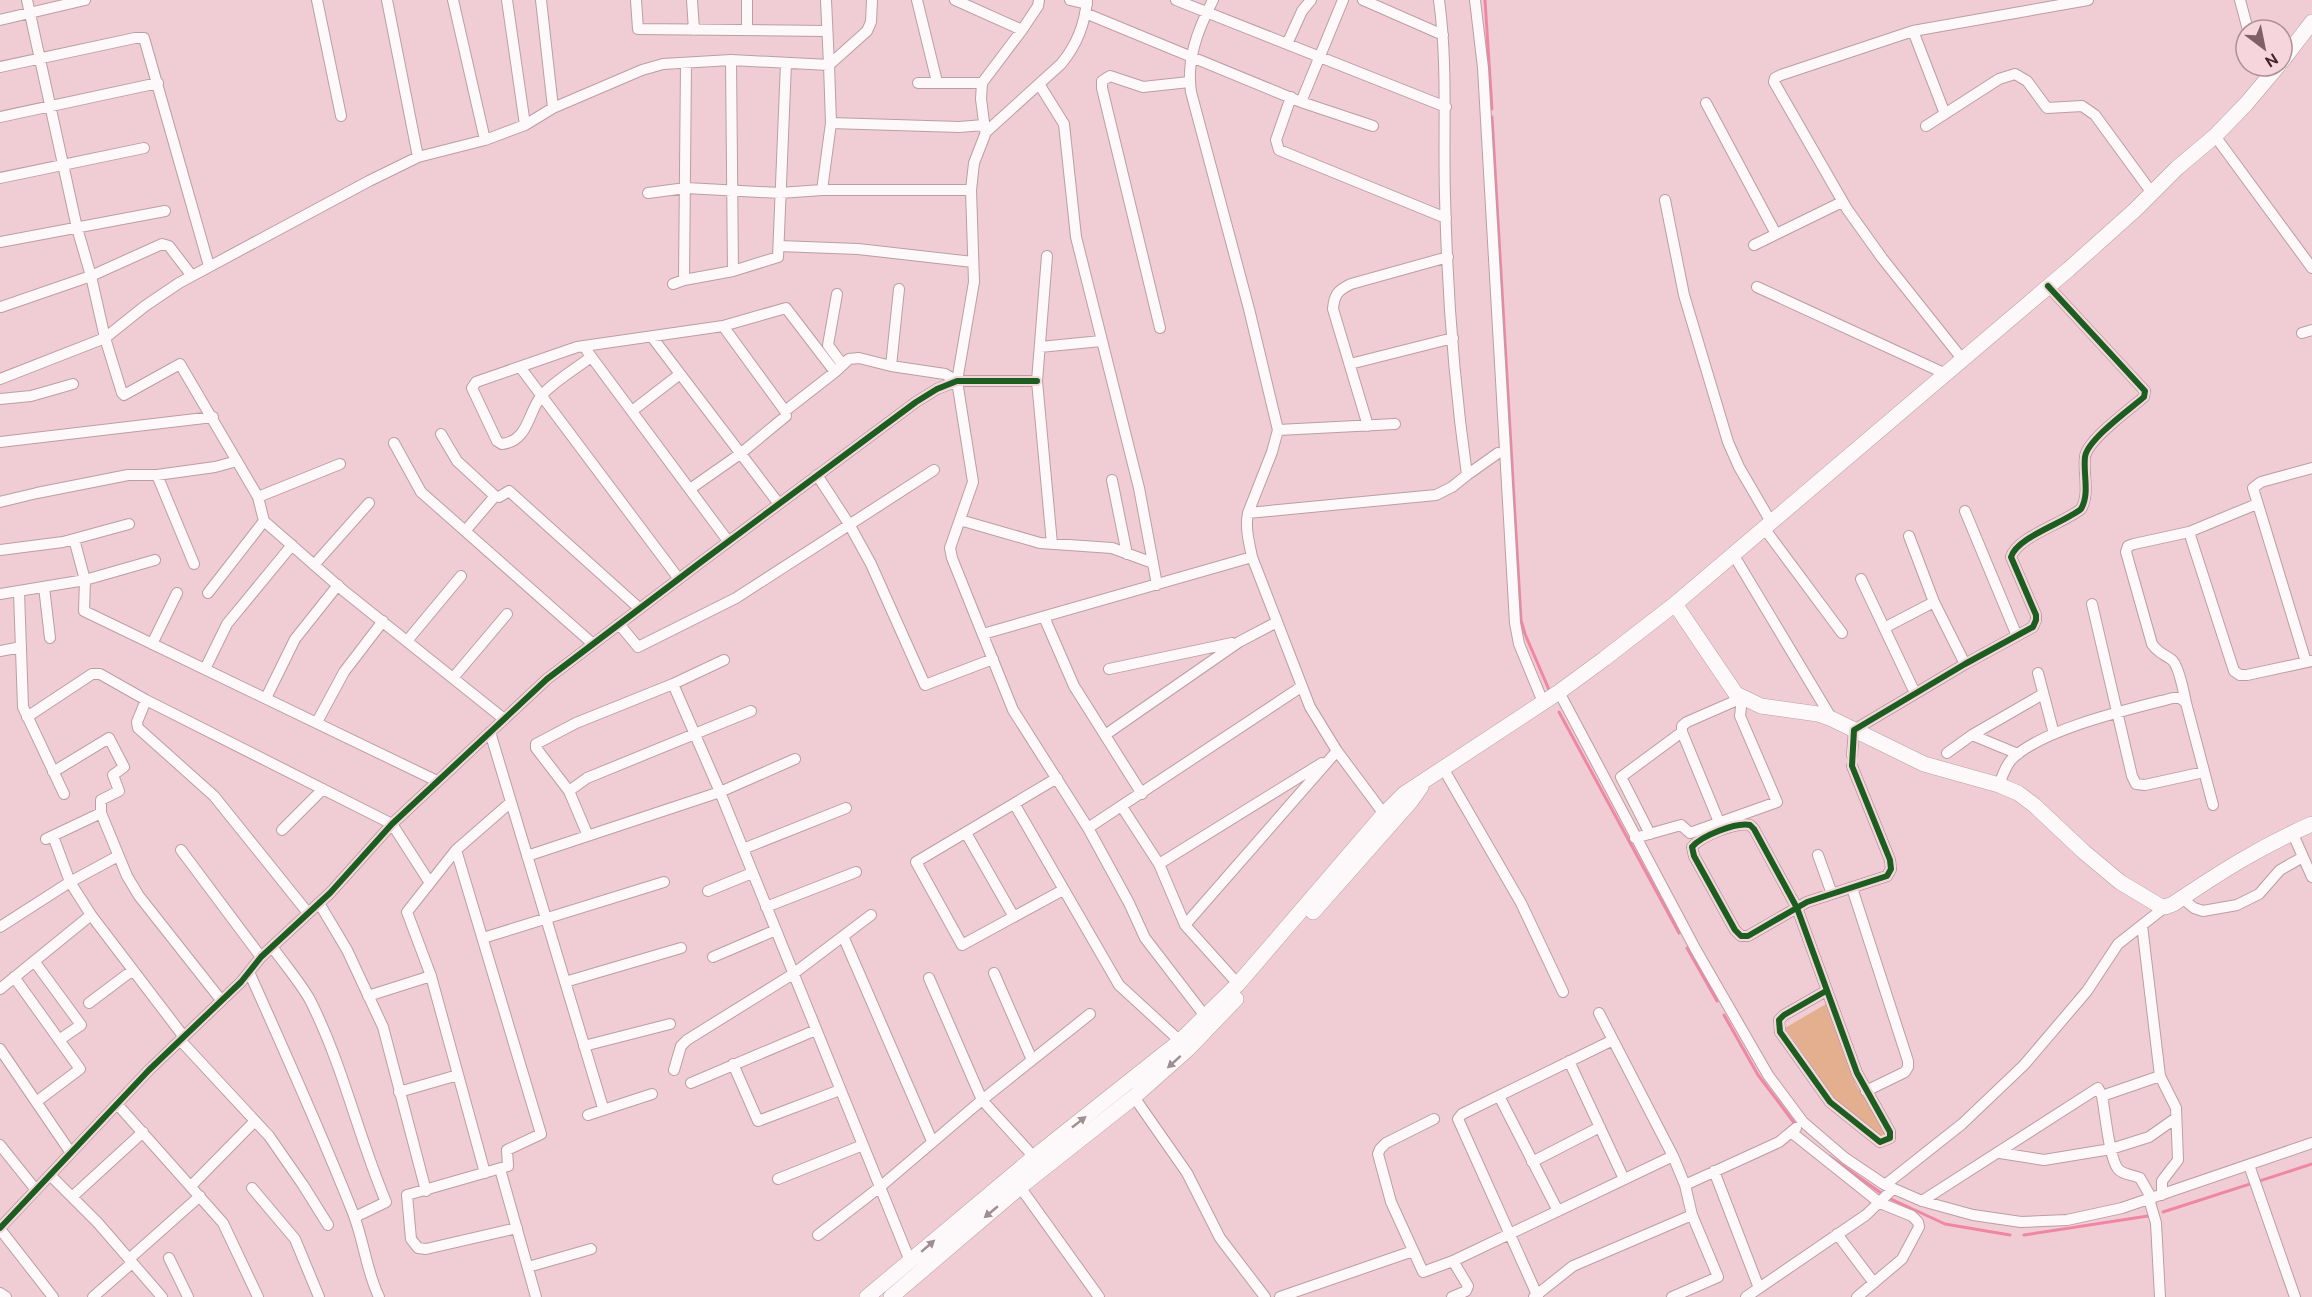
<svg xmlns="http://www.w3.org/2000/svg" width="2312" height="1297" font-family="Ubuntu,sans-serif">
<rect width="100%" height="100%" fill="#f0cdd4"/>
<path fill="#e3af8e" d="M1826 1004 1856 1085 1887 1133 1879 1137 1836 1101 1785 1028Z"/>
<g fill="none" stroke-linecap="round" stroke-linejoin="round">
<path stroke="#ef87a4" stroke-width="3" d="M1485 0 1492 109
M1492 117 1521 620 1525 634 1550 692
M1559 712 1679 933
M1687 948 1717 1001
M1724 1015 1758 1075 1795 1124
M1829 1156 1881 1193
M1891 1199 1945 1224 2010 1235
M2163 1212 2312 1164
M2024 1235 2148 1216"/>
<defs>
<path id="street" d="M27 0 77 228 91 276 105 338 122 393 124 395 180 364 258 497 264 521 344 591 504 719
M317 0 341 116
M387 0 418 157
M453 0 485 140
M507 0 525 125
M541 0 553 108
M636 0 638 29 827 31
M692 0 694 30
M826 0 829 65
M917 0 937 82
M955 0 1022 30
M1070 0 1087 4
M1087 0C1085 24 1076 46 1061 64L986 132 974 163 971 190 974 282 957 381 973 482 950 548 952 558 1013 710 1088 828 1129 903 1145 938 1205 1016
M1176 0 1446 107
M1213 0C1198 29 1186 60 1191 92L1249 309 1278 430 1272 452 1248 513C1245 528 1249 542 1252 557L1310 707 1337 751 1384 814
M1363 0 1443 35
M1475 0 1483 68 1515 623 1519 644 1543 702
M2240 0 2248 30
M1085 13 1301 102 1373 126
M0 20 85 0
M747 30V0
M1913 31 1781 75 1775 78 1774 82 1847 209 1882 258 1963 360
M1287 44 1302 11 1311 0
M829 65 867 31 871 22 872 0
M0 67 135 38H144L209 266
M918 83H982
M1039 84 1064 124 1076 237 1139 488 1153 563
M1291 97 1276 140 1279 150 1446 218
M1301 102 1343 0
M1706 103 1776 234
M1945 114 1913 31 2088 0
M0 117 158 83
M1926 126 1999 79 2015 74 2027 81 2047 108 2082 106 2095 115 2152 193
M985 130 981 99 982 83 1022 30 1038 6 1039 0
M2215 136 2312 268
M0 178 144 148
M822 190 831 123
M648 193 686 188 780 193 822 190H971
M1665 200 1684 295 1728 442 1739 467 1771 522
M0 242 165 211
M1754 245 1842 202
M779 246 858 249 973 262
M1047 256 1037 381 1052 544
M733 271 778 257 786 63
M684 280 686 63
M673 284 684 280 733 271 731 60
M1757 287 1946 374
M837 294 828 345 842 364
M1 307 91 276 162 244 169 246 192 276
M723 326 786 308 835 372 849 359 859 358 891 366 945 374 957 381
M1160 328 1102 88V81L1110 76 1143 87 1189 82
M2302 333 2312 330
M652 337 779 504
M1040 347 1101 341
M587 351 728 541
M591 357C578 367 552 383 542 395 528 411 529 441 502 444L497 441 472 388 476 382 577 347 723 326 785 411 786 416 740 454 690 489
M1350 364 1453 338
M891 366 899 289
M520 367 679 579
M0 379 105 338 145 306 179 283 369 181 418 157 485 140 525 125 553 108 642 70 663 64 731 60 829 65 831 123 959 127 984 125
M0 399 31 396 73 384
M632 411 680 374
M785 411 835 372
M1368 426 1333 309C1334 295 1338 290 1351 284L1448 257
M1278 430 1395 424
M441 434 457 461 495 496 499 497 509 491 639 608
M0 442 213 417
M394 443 421 492 593 644
M157 475 194 564
M817 475 849 524 871 564 925 685 993 659
M1467 475 1498 453
M1112 480 1127 554
M258 497 340 464
M0 502 37 493 128 475H157L215 467 237 461
M1965 511 2017 636
M1248 513 1436 495 1452 487 1467 475C1454 383 1447 289 1445 196 1443 131 1448 66 1439 0
M960 520 1040 543 1112 548 1153 563 1157 585
M1764 528 1842 633
M466 530 495 496
M2189 532 2234 671 2240 675H2247L2312 661
M1909 536 1934 602
M74 539 85 580 84 611 437 781
M0 550 63 542 129 524
M1733 554 1832 719
M314 565 369 503
M1861 579 1915 693
M44 587 50 638
M19 592 23 707 64 794
M208 593 264 521
M0 594 85 580 155 560
M2092 604 2132 776 2136 784 2145 785 2204 772
M1044 617 1074 686 1142 794
M619 624 638 647 736 598 934 470
M1884 628 1934 602 1965 664
M983 634 1252 557
M407 641 461 576
M152 644 177 593
M0 651 21 647
M2306 662 2253 488 2261 482 2312 468
M205 669 227 624 292 545
M1109 669 1232 643
M2038 673 2054 734
M453 678 507 614
M673 684 720 792 910 1261
M1559 692 1696 950 1768 1075 1803 1122 1845 1158 1885 1185 1922 1201 1973 1215 2021 1222 2067 1220 2122 1208 2312 1143
M266 698 295 639 338 585
M146 700 137 722 138 728 214 796 308 913
M2186 703C2184 693 2179 666 2172 660 2164 654 2158 653 2152 644L2126 552 2128 546 2134 544 2189 532 2257 504
M27 717 92 674H100L146 700 392 824 430 883
M317 722 344 672 383 621
M490 732 603 1108
M1105 735 1239 642 1277 622
M1972 735 2018 754
M1947 753 1972 735 2043 694
M1852 755 1854 730 1965 664 2033 627 2036 620V615L2011 557C2017 537 2064 523 2081 509 2090 494 2083 474 2085 457 2087 440 2130 409 2144 397L2145 391 2048 286
M1443 768 1521 903 1563 992
M53 772 109 738 124 767 113 775 119 791 101 800V813L127 876 139 896 221 1000
M1057 778 916 862 962 945 1063 890
M1999 785C2002 777 2005 767 2011 760 2041 729 2130 709 2173 698H2180L2186 703 2213 805
M569 791 536 748V744L576 723 673 684 724 660
M1015 805 1119 985 1180 1041
M1122 807 1159 864 1185 925 1238 984
M1088 828 1301 687
M282 830 323 789
M2292 832 2312 877
M966 833 1014 917
M1650 834 1621 777 1682 732
M53 836 70 882 91 915
M588 836 569 791 587 778 751 711
M1635 838 1681 825 1690 833 1777 802 1740 716 1742 698 1687 722 1682 726V732L1719 822
M46 839 101 813
M743 849 846 808
M181 850 261 957
M456 850 541 1134 507 1150 508 1166 407 1195 411 1239 418 1248 426 1249 517 1228
M1818 855 1832 894
M527 856 720 792 795 759
M1159 864 1322 763
M1852 888 1908 1061V1067L1905 1072 1866 1091
M708 891 752 873
M2182 898 2194 908 2203 911 2237 905 2259 894 2280 870 2303 857
M319 903 347 950 383 1027 426 1191
M766 907 856 872
M1185 925 1337 751
M2142 925 2160 1076 2176 1108 2178 1160 2162 1181V1195
M0 927 70 882 118 856
M843 936 932 1141
M483 938 664 882
M273 948C285 965 300 982 310 1000 343 1065 358 1136 386 1202L355 1217
M713 957 776 930
M34 961 81 1025 59 1040
M249 972C285 1052 321 1132 353 1213 364 1241 366 1270 379 1297
M994 973 1032 1060
M14 977 80 1069 36 1102
M929 978 982 1100 1034 1157
M565 982 681 948
M0 989 91 915 184 1037
M1826 991 1784 1015 1779 1020 1780 1032 1830 1102 1880 1142 1890 1138V1132L1857 1073 1797 908 1754 829 1750 825C1736 822 1701 836 1692 847L1694 856 1735 930 1741 936H1748L1807 902 1887 876 1891 869 1890 860 1852 766
M368 996 431 976
M89 1003 133 970
M1599 1013 1673 1156 1685 1185 1692 1215 1718 1277 1672 1297
M180 1040 269 1136 303 1185 328 1225
M584 1046 670 1024
M0 1049 71 1153
M1569 1061 1624 1179
M733 1064 758 1121 840 1090
M674 1070 681 1046 687 1040 793 974 871 915
M691 1083 816 1030
M399 1092 458 1075
M1499 1096 1558 1211
M2102 1096 2160 1076
M1134 1097 1187 1173 1220 1238 1265 1297
M117 1104 223 1223 258 1297
M588 1115 652 1094
M1434 1119 1386 1143 1380 1149 1378 1154 1391 1202 1423 1272 1453 1261 1673 1156
M1791 1132 1880 1203 1912 1216 1918 1222 1919 1227 1902 1259 1857 1297
M0 1145 36 1190
M2000 1153 2044 1160 2111 1149 2149 1137 2176 1118
M1532 1162 1600 1127
M2249 1165 2295 1297
M500 1169 536 1297
M1714 1171 1759 1288
M485 1173 431 976 407 912 456 850 511 802
M50 1175 98 1223 162 1297
M778 1179 863 1145
M1685 1185 1779 1142 1796 1128
M1885 1185 1962 1124 2024 1065 2087 991 2118 944 2165 907
M191 1186 255 1121
M1020 1187 1099 1297
M252 1188 295 1239 319 1297
M72 1197 143 1132
M2149 1199 2156 1223 2160 1297
M1922 1201 2098 1088 2102 1096C2105 1111 2109 1158 2118 1169 2123 1175 2134 1175 2140 1178L2152 1199
M0 1228 149 1070 241 982 261 957 330 893 392 824 547 679 701 562 916 402 937 389 957 381H1037
M0 1229 53 1297
M1837 1234 1874 1283
M818 1235 880 1187 982 1100 1090 1014
M169 1258 188 1297
M129 1259 200 1196
M528 1267 591 1249
M0 1293 6 1297
M93 1297 132 1263
M1280 1297 1413 1251
M1452 1297 1466 1291 1468 1286 1453 1261
M1534 1297 1573 1266 1692 1215
M1538 1297 1458 1119 1462 1114 1613 1040
M1746 1297 1866 1215 1893 1189"/>
<path id="secondary" d="M2282 61 2312 22
M1675 604 1736 694 1761 706 1818 714 1832 719 1924 764 1999 785 2018 793 2034 805 2084 852 2120 882 2160 906 2165 907 2173 904C2219 873 2261 846 2312 824
M1313 912 1411 801 1421 787
M867 1297 1034 1157 1180 1041 1238 984 1384 814 1404 794 1559 692 1604 659 1675 604 2069 269 2135 210 2177 168 2215 136 2246 104 2278 66
M891 1297 1020 1187 1134 1097 1188 1049 1236 999"/>
</defs>
<use href="#street" stroke="#bb9ea4" stroke-width="12"/>
<use href="#secondary" stroke="#bb9ea4" stroke-width="16"/>
<use href="#street" stroke="#fdf8f9" stroke-width="10"/>
<use href="#secondary" stroke="#fdf8f9" stroke-width="15"/>
<defs>
<path id="cycleway" d="M1826 991 1784 1015 1779 1020 1780 1032 1830 1102 1880 1142 1890 1138V1132L1857 1073 1797 908 1754 829 1750 825C1736 822 1701 836 1692 847L1694 856 1735 930 1741 936H1748L1807 902 1887 876 1891 869 1890 860 1852 766 1854 730 1965 664 2033 627 2036 620V615L2011 557C2017 537 2064 523 2081 509 2090 494 2083 474 2085 457 2087 440 2130 409 2144 397L2145 391 2048 286
M0 1228 149 1070 241 982 261 957 330 893 392 824 547 679 701 562 916 402 937 389 957 381H1037"/>
</defs>
<use href="#cycleway" stroke="#f6d6dc" stroke-width="10"/>
<use href="#cycleway" stroke="#1b5e20" stroke-width="6"/>
</g>
<defs><path id="oneway-solid" d="M-6-.8H1V-3.2L6.5 0L1 3.2V.8H-6Z" transform="scale(1.5)"/></defs>
<g fill="#a08e92">
<use href="#oneway-solid" transform="translate(1174 1062) rotate(138)"/>
<use href="#oneway-solid" transform="translate(1079 1122) rotate(-38)"/>
<use href="#oneway-solid" transform="translate(991 1212) rotate(140)"/>
<use href="#oneway-solid" transform="translate(928 1246) rotate(-41)"/>
</g>
<g transform="translate(2264 48) rotate(148)"><circle r="28" fill="#f6d6dc" stroke="#ae8f96" stroke-width="1.5"/>
<path d="M0-4.5L10 22L0 15L-10 22Z" fill="#806067"/>
<text y="-9" font-size="16" font-weight="bold" text-anchor="middle" fill="#43252c">N</text>
</g>
</svg>
